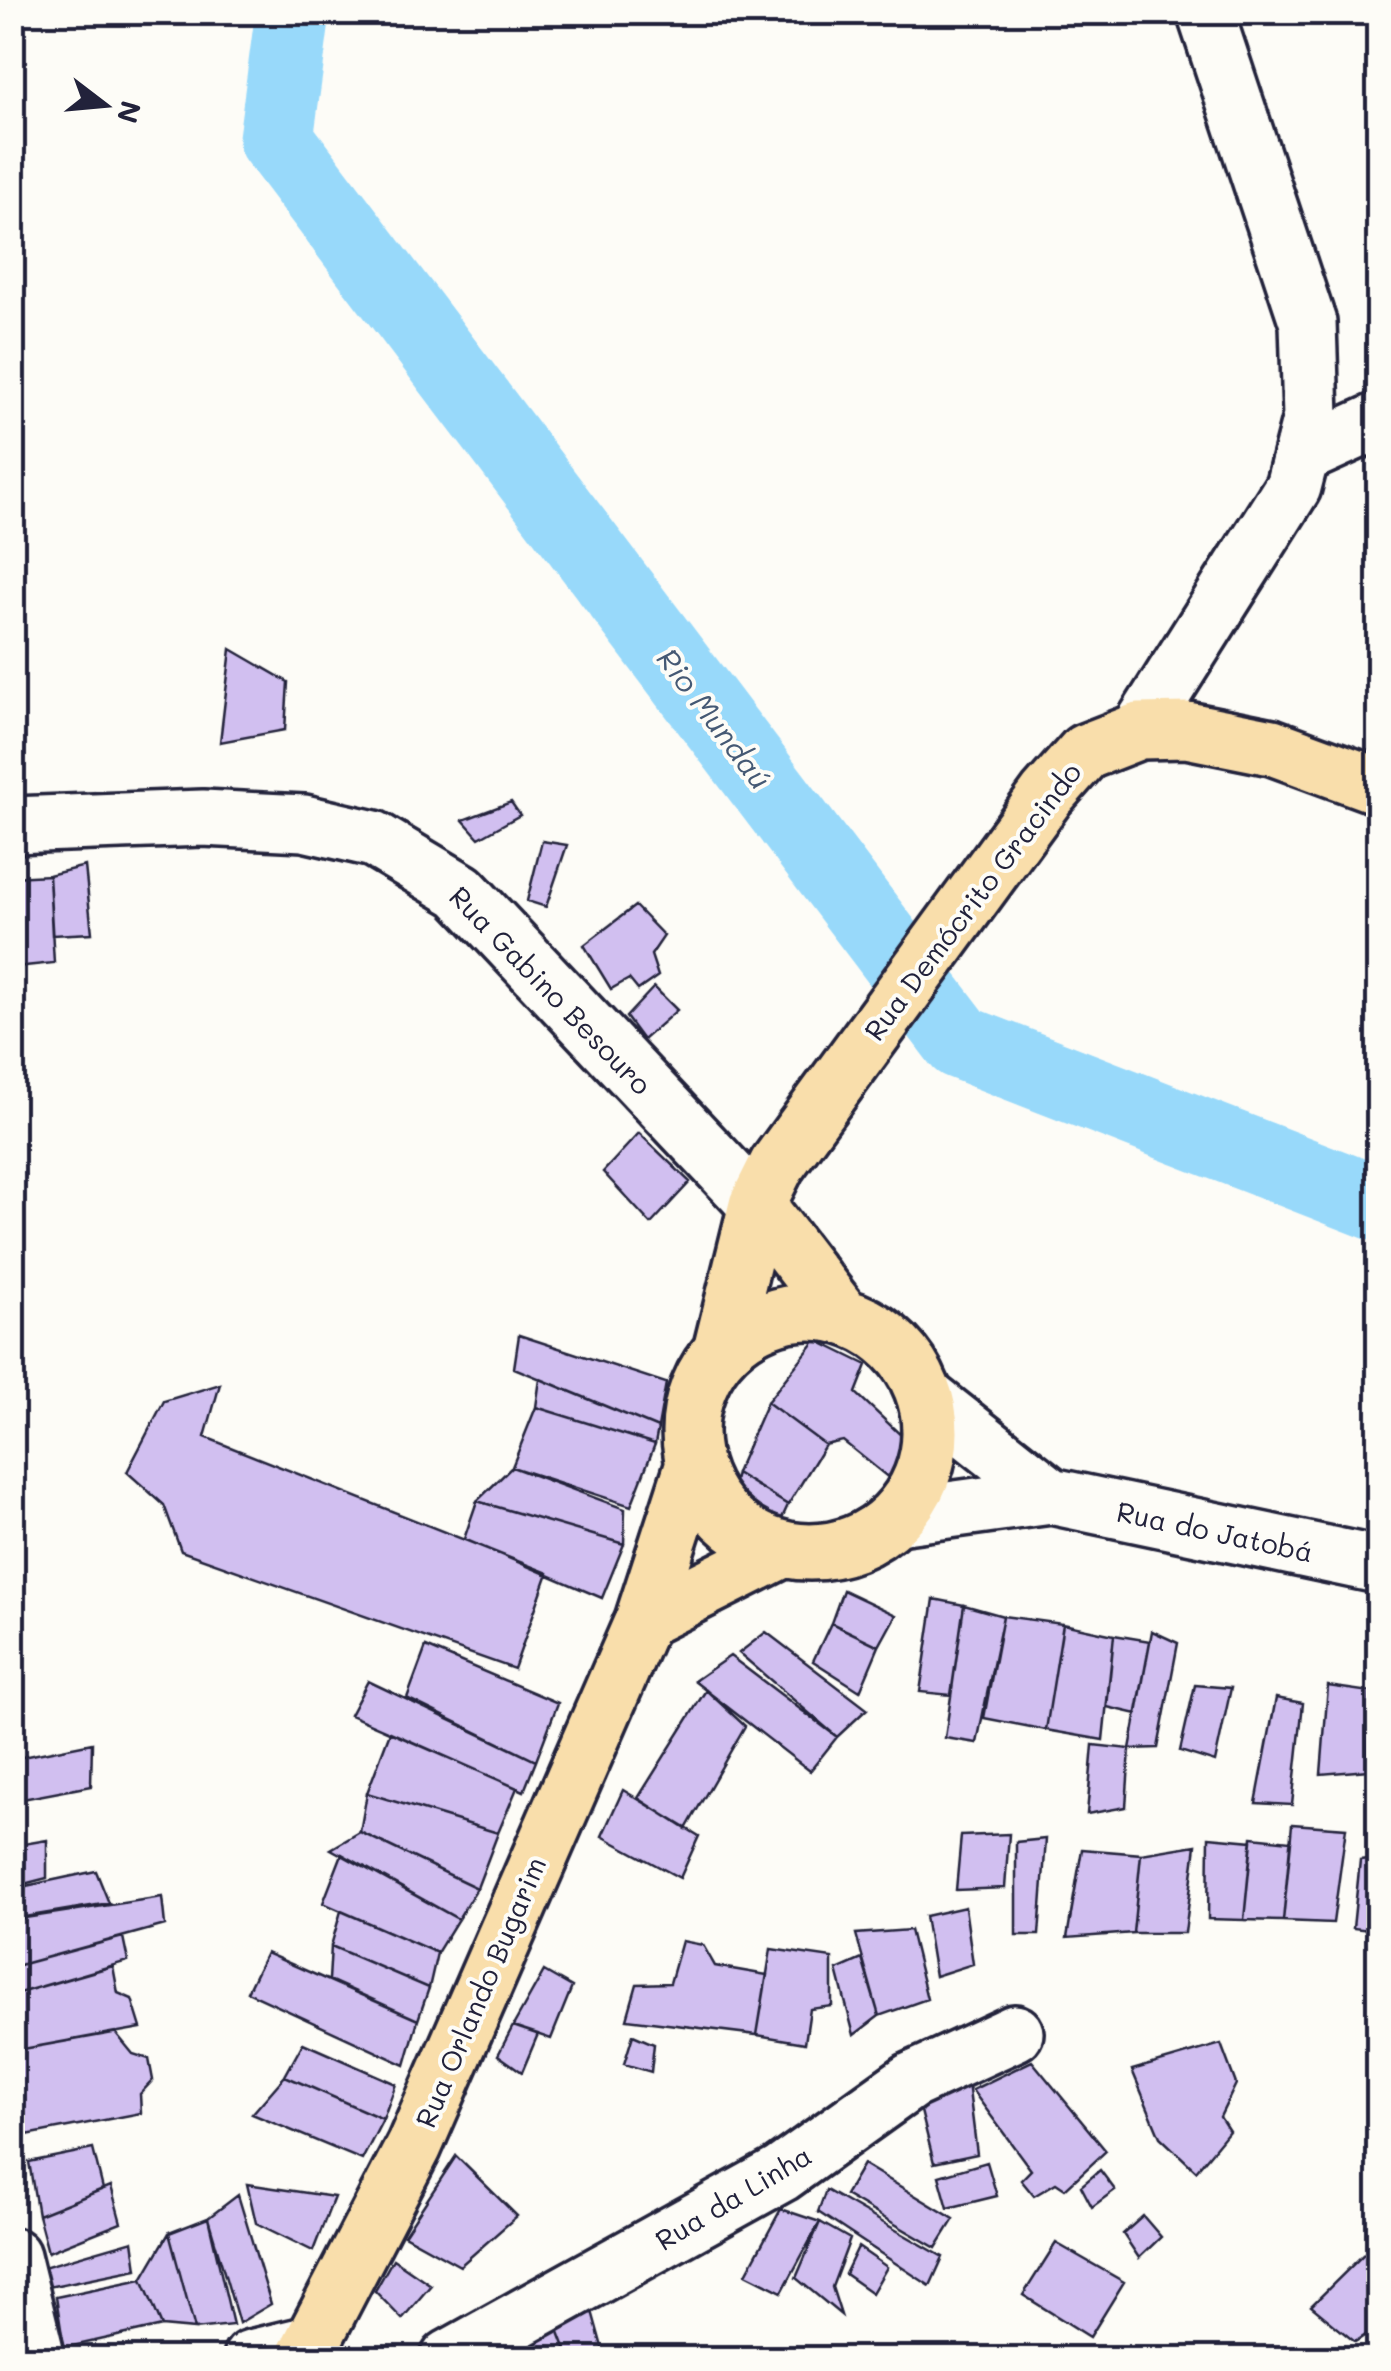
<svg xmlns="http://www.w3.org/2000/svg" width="1391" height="2371" font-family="Mali,sans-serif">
<rect width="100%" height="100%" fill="#fdfcf7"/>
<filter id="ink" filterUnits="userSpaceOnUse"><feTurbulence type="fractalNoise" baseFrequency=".01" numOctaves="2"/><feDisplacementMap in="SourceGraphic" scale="20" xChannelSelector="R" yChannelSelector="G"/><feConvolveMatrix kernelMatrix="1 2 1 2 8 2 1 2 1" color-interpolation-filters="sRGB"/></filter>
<g filter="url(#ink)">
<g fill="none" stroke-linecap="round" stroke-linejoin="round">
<path stroke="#98d9fa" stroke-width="75" d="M293 12 276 139 960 1042 1378 1204"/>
</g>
<path fill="#d1bff0" stroke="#22223b" stroke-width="2.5" d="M231 649 288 682 285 730 220 742Z
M511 802 520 815 479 838 463 820Z
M542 841 567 845 546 907 527 901Z
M85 866 92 933 52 935 49 875Z
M49 875 54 963 15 967 12 877Z
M635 906 664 936 651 955 658 976 638 990 629 979 611 989 584 945Z
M654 987 677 1010 643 1040 626 1017Z
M639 1133 690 1182 651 1224 603 1172Z
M519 1335 666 1383 658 1428 514 1368Z
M816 1340 867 1365 856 1393 921 1454 895 1483 843 1441 825 1445 767 1402Z
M540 1379 658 1428 655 1444 536 1407Z
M220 1384 205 1437 548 1573 514 1669 181 1551 164 1505 127 1472 164 1401Z
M767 1402 825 1445 788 1505 736 1473Z
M536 1407 655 1444 631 1506 512 1467Z
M512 1467 625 1509 624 1544 477 1501Z
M736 1473 788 1505 777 1529 729 1504Z
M477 1501 624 1544 602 1598 464 1539Z
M843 1590 896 1615 879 1646 831 1623Z
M934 1599 964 1605 951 1695 920 1692Z
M964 1605 1003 1616 977 1743 945 1738Z
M1003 1616 1063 1624 1046 1730 984 1718Z
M831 1623 879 1646 860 1691 813 1661Z
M1063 1624 1114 1635 1103 1740 1046 1730Z
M1152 1631 1178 1643 1158 1748 1130 1749Z
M766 1632 867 1709 837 1737 739 1653Z
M1114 1635 1150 1641 1137 1714 1107 1707Z
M426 1647 558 1703 536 1761 407 1698Z
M730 1656 837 1737 810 1771 694 1681Z
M368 1681 536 1761 524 1791 350 1715Z
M1195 1685 1231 1688 1215 1762 1180 1751Z
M1328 1686 1370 1692 1368 1770 1321 1774Z
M706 1690 745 1726 686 1829 638 1798Z
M1276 1698 1303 1703 1292 1805 1256 1803Z
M390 1732 517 1788 498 1833 367 1793Z
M92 1743 91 1786 12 1801V1759Z
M1093 1745 1130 1749 1126 1807 1087 1814Z
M623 1790 699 1836 680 1878 602 1836Z
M367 1793 498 1833 477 1888 360 1832Z
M1292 1824 1346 1828 1333 1923 1283 1921Z
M360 1832 477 1888 458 1919 331 1849Z
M1009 1834 1005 1888 956 1890 961 1836Z
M1209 1837 1252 1841 1244 1920 1208 1919Z
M1252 1837 1291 1841 1283 1921 1244 1920Z
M1046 1839 1039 1935H1016V1842Z
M47 1840V1878L12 1887V1846Z
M1196 1845 1185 1933H1133L1141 1854Z
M1082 1849 1141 1854 1133 1933 1067 1938Z
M342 1854 458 1919 437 1953 323 1903Z
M1378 1858V1931L1353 1928 1360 1860Z
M96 1871 109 1903 12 1919V1889Z
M162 1897 165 1925 12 1967V1920Z
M965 1907 973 1964 935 1976 925 1916Z
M341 1911 437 1953 429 1988 331 1946Z
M910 1930 927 1999 879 2016 856 1934Z
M123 1937 128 1961 12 1995V1967Z
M682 1941 703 1945 715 1966 767 1975 757 2035 627 2019 637 1984 670 1983Z
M331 1946 429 1988 418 2020 329 1980Z
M771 1949 832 1958V2006L810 2009 805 2043 757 2035Z
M266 1953 418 2020 405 2065 247 1992Z
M862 1959 879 2016 854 2035 837 1970Z
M113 1966 118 1993 132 1999 141 2028 12 2051V1995Z
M544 1971 572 1987 551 2039 513 2026Z
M513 2026 538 2034 522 2072 498 2055Z
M115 2032 133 2054 149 2059 153 2080 140 2094 141 2113 16 2137 12 2051Z
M633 2035 654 2044 651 2072 624 2064Z
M303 2043 396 2084 383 2119 285 2076Z
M1221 2044 1236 2084 1220 2117 1229 2131 1196 2171 1160 2137 1132 2070Z
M1032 2061 1106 2151 1065 2189 1056 2183 1034 2196 1021 2180 1031 2170 972 2090Z
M967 2074 977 2154 934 2163 916 2091Z
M285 2076 383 2119 362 2160 252 2114Z
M93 2149 103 2189 38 2215 29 2162Z
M456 2156 517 2216 460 2266 404 2235Z
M987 2162 997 2196 948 2208 939 2176Z
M863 2164 954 2219 936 2248 845 2195Z
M1100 2170 1115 2190 1092 2207 1081 2186Z
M247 2184 334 2197 313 2251 256 2223Z
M111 2186 121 2223 48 2252 38 2215Z
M826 2190 943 2257 930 2286 818 2212Z
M238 2195 271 2304 239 2323 208 2218Z
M781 2209 820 2222 782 2292 746 2274Z
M1143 2216 1161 2237 1139 2258 1123 2234Z
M208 2218 233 2325 195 2329 169 2233Z
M820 2222 850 2239 832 2287 841 2315 796 2278Z
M169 2233 195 2329 162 2326 142 2279Z
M1378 2240V2327L1355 2342 1311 2306Z
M133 2241 137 2269 48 2287 43 2267Z
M1056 2243 1124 2282 1090 2337 1023 2295Z
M858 2247 887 2267 872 2293 845 2274Z
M393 2259 431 2285 402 2319 375 2291Z
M142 2279 162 2326 64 2348 56 2297Z
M587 2293 605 2358H569L551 2311Z
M551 2311 569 2358H517L508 2337Z
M1062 2350 1094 2358H1058Z
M927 2353 928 2358H859Z"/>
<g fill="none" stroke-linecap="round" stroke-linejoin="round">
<defs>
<path id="minor" d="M1301 456 1378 421
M1139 731 1293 487 1311 417 1308 323 1205 12
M12 825 203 818 304 823 374 839 461 891 757 1205
M927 1398 1051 1496
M897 1517 1051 1496 1378 1565
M12 2256 37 2358
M251 2358 313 2343
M449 2358 781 2174 911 2081 1015 2033"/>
<path id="major" d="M757 1205 840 1313
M690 1432a120 120 0 1 1 240 0a120 120 0 1 1-240 0Z
M722 1347 757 1205 777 1165 1047 795 1085 752 1139 731 1187 730 1272 747 1378 786
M643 1620 780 1551
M304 2358 414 2146 643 1620 693 1466"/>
</defs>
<use href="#minor" stroke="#22223b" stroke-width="62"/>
<use href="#major" stroke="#22223b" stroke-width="62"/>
<use href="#minor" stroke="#fdfcf7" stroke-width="55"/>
<use href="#major" stroke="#f9deab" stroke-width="55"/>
</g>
</g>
<g text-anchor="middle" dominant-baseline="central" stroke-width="8" stroke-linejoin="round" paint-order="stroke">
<g font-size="28" fill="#22223b" stroke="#fdfcf7">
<text transform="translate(972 901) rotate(-53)">Rua Demócrito Gracindo</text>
<text transform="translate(551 990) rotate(46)">Rua Gabino Besouro</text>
<text transform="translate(1215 1531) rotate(12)">Rua do Jatobá</text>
<text transform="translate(480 1992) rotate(-67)">Rua Orlando Bugarim</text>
<text transform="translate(733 2197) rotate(-31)">Rua da Linha</text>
</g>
<g font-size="30" font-style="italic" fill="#455974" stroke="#fdfcf7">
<text transform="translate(715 718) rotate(53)">Rio Mundaú</text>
</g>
</g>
<rect width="1391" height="2371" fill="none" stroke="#fdfcf7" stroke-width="50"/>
<rect x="25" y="25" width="1341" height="2321" fill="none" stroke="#22223b" stroke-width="4" filter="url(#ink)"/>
<g transform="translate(105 105) rotate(106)" stroke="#fdfcf7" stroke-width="8" paint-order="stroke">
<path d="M0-8L18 38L0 25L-18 38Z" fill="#22223b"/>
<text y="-15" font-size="28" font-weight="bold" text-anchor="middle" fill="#22223b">N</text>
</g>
</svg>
